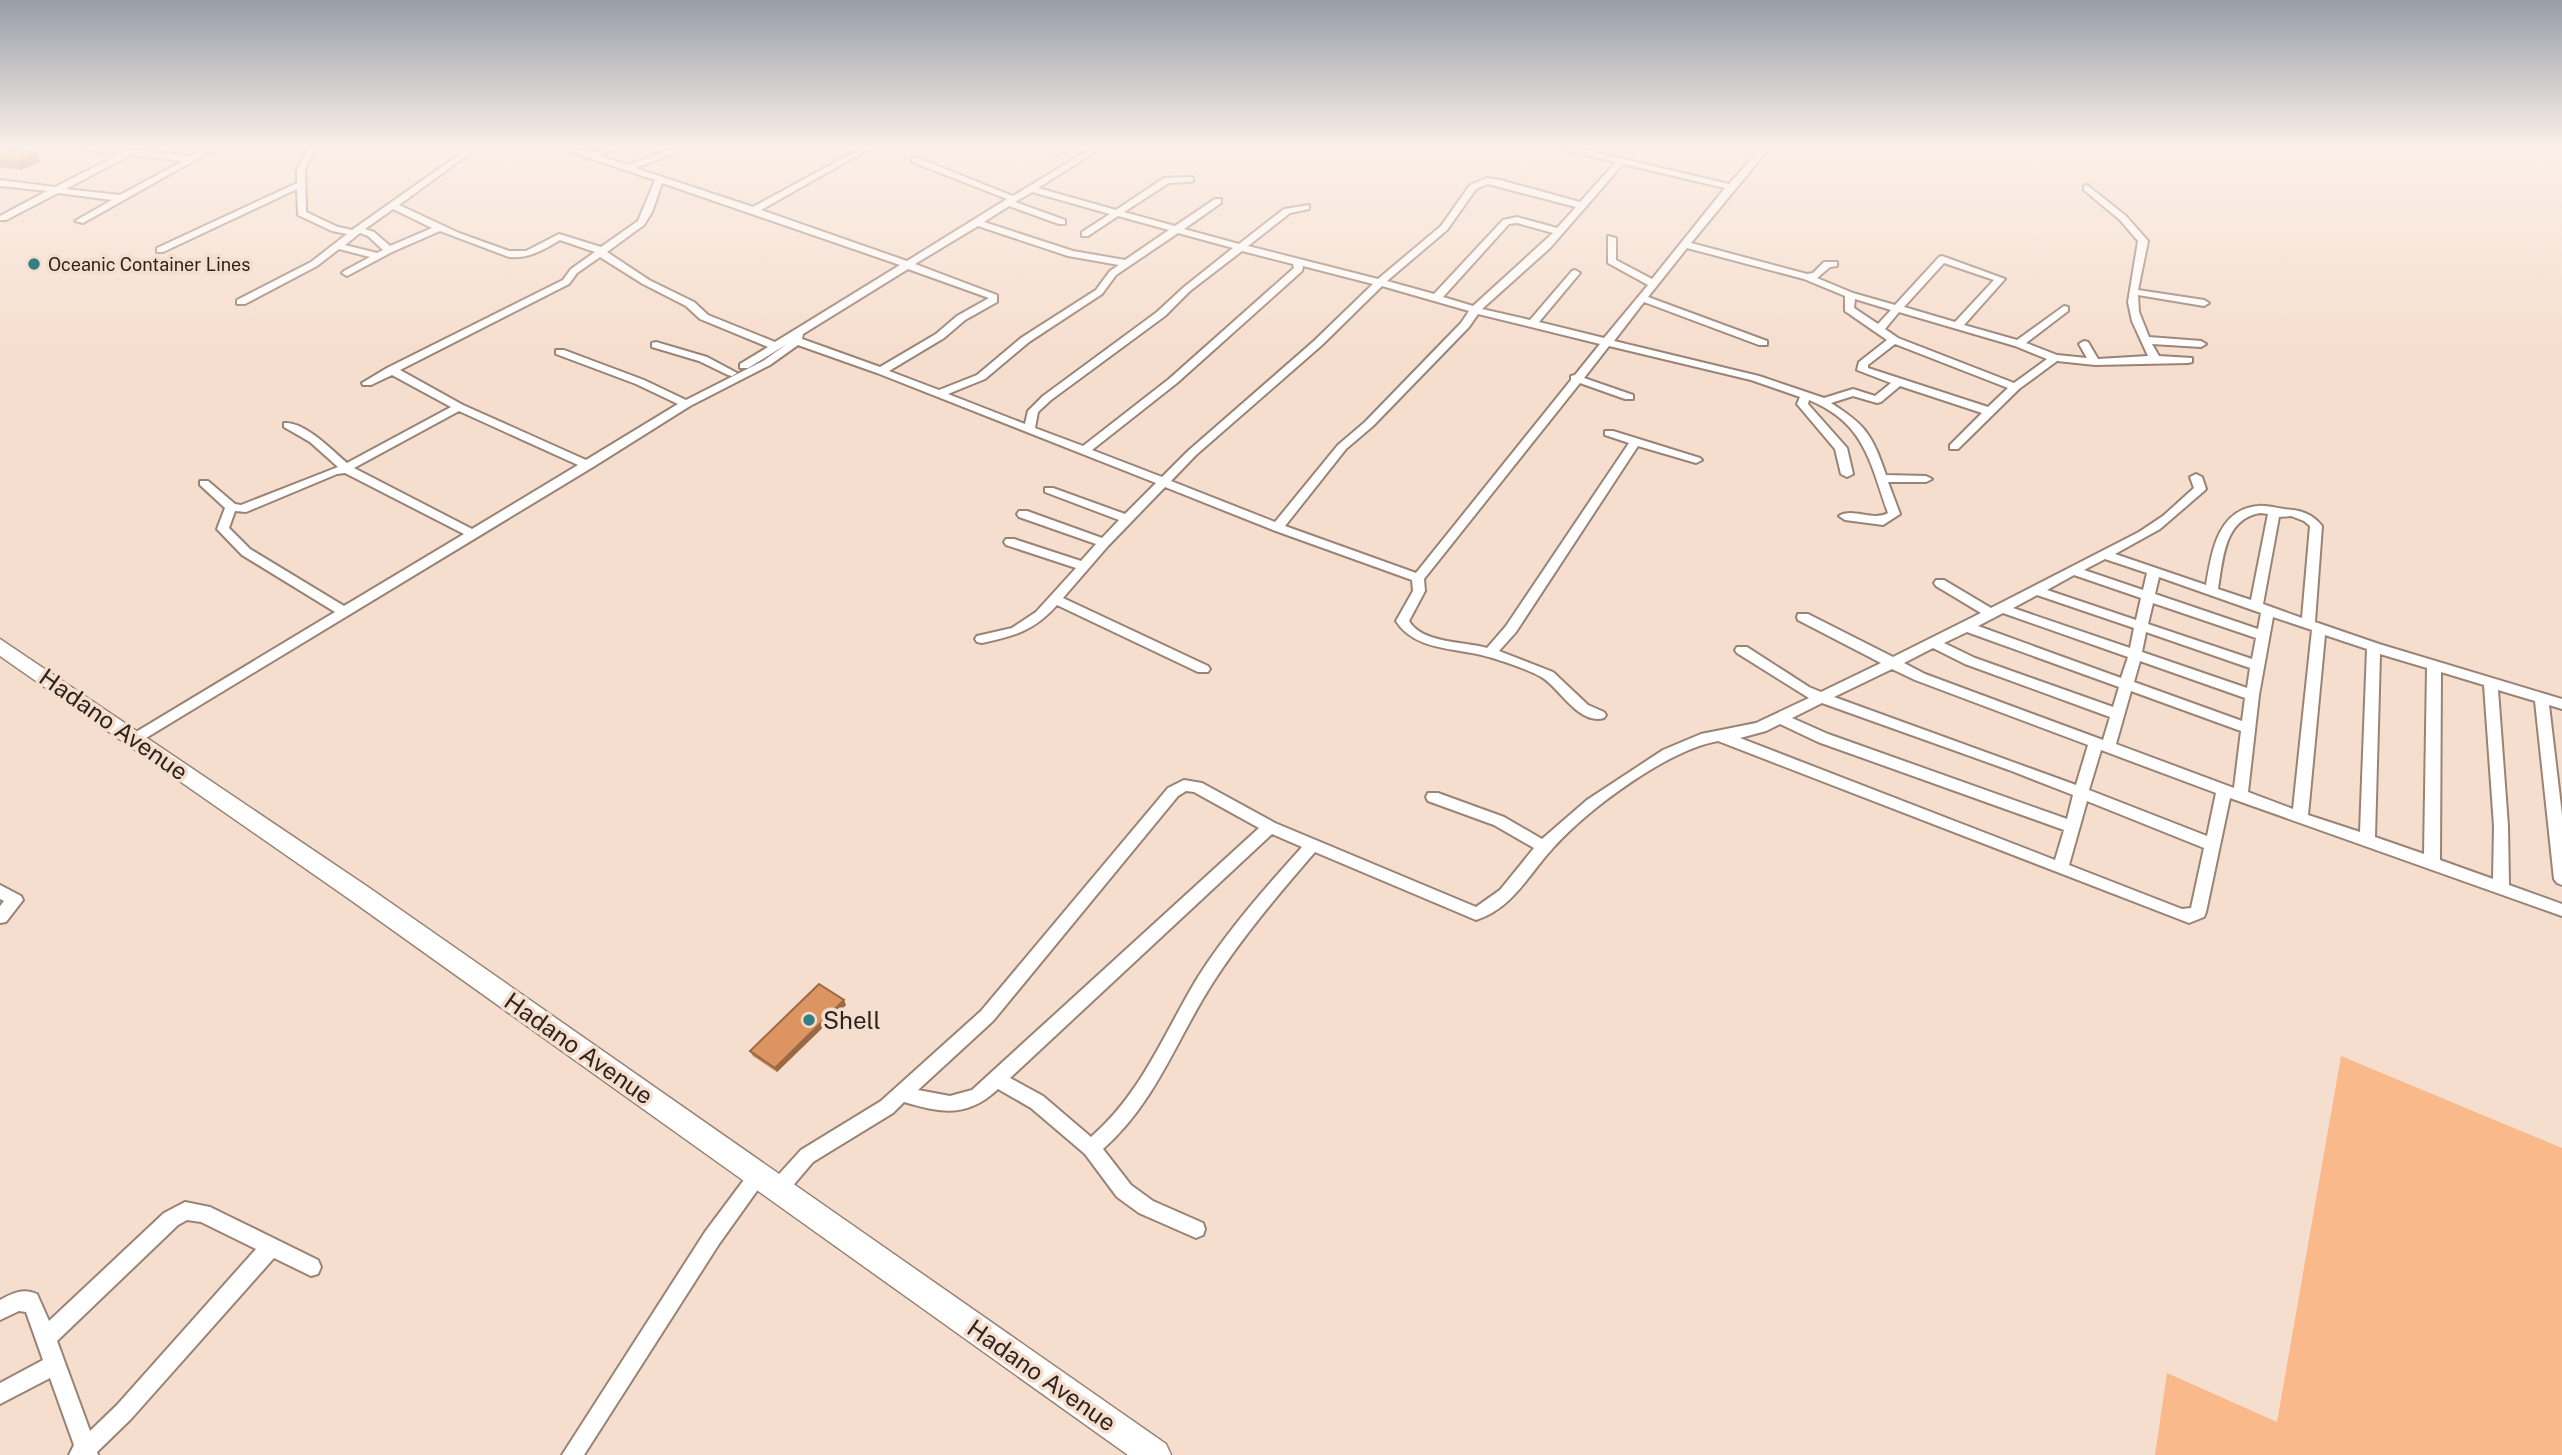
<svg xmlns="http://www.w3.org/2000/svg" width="2562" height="1455" font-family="'Public Sans',sans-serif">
<rect width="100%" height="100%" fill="#f6dece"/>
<path fill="#fab98b" d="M2341 1056 2562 1148V1455H2155L2167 1373 2277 1422Z"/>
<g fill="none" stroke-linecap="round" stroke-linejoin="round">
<defs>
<path id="minor" d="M70 146H92L191 156 211 146H220L83 223 75 221 112 200 58 193 6 220H0V216L47 191 0 186V180L55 187 120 154 74 149ZM130 155 183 161 120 195 66 189Z
M308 146H316L305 170 306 212 338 227 352 230 471 146H480L399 205 459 233 509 251H526L559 234 601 247 638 221 655 180 559 148 558 146C569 146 577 150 587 152 597 153 611 146 622 146L621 148 598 155 627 165 680 146H690L689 148 635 168 753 207 865 146H874L761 210 907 261 1007 199 912 162V158H918L1013 196 1095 146H1104L1038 188 1116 210 1164 178 1193 177V181L1190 182 1169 183 1124 212 1175 226 1215 199H1221V203L1184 229 1239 244 1284 209 1309 205V209L1290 213 1248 246 1378 279 1441 226 1470 185 1487 178 1500 180 1580 202 1616 162 1557 148 1556 146H1568L1729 184 1763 146H1771L1691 243 1807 274 1813 273 1824 262H1837V266L1830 267 1817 278 1853 293 1895 305 1939 257 1942 256 2005 279 1964 325 2017 340 2064 306 2068 307V311L2026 343 2057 355 2087 358 2079 344 2084 341 2088 342 2098 359 2148 356 2132 321 2128 302 2138 241 2120 220 2084 190V186L2087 185 2126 216 2148 241 2138 290 2204 300 2209 303 2204 306 2138 295 2139 312 2149 337 2201 341 2206 344 2201 347 2152 344 2159 356 2192 358V362L2188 363 2095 365 2057 361 2019 389 1958 449H1950V445L1982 413 1900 386 1881 402 1877 403 1853 396 1831 403C1867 426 1872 435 1886 475L1926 476 1932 479 1926 482H1888L1900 514 1883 525 1845 520 1839 516C1853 507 1873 522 1888 513 1870 462 1865 423 1809 400L1808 404 1847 448 1853 474 1847 477 1841 474 1835 449 1797 404 1800 397 1751 380 1609 346 1584 378 1633 395V399H1625L1580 383 1424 579 1425 591 1409 621C1423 644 1463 641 1487 648L1506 626 1629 443 1605 435V431H1613L1700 458 1702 460 1696 463 1638 446 1516 632 1499 651 1553 672 1588 705 1604 712 1606 715 1604 718C1579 725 1561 690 1543 678 1531 670 1492 657 1477 654 1448 648 1413 648 1396 621L1413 591 1412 580 1273 530 1165 487 1108 546 1063 598 1208 666 1210 669 1208 672H1198L1057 605C1034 631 1014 636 982 643L977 642 975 639 977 636 1012 628 1036 612 1076 568 1006 545 1004 542 1006 539H1014L1081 561 1096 544 1019 517 1017 514 1019 511H1027L1102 538 1119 520 1045 492V488H1053L1125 514 1156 483 877 373 798 345 770 365 690 406 593 467 136 744 131 743 129 739 131 735 335 612 242 555 217 529 225 508 200 485V481H208L235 504 241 505 338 467 310 442 284 427V423C304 421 332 450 347 463L451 407 392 375 371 385H363L362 383 387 368 563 280 571 269 595 252 560 240C543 250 529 259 509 257L440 231 392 252 347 276 342 273 344 271 370 257 339 249 317 266 245 304H237V300L311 262 347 234 332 231 298 215 297 189 163 252H157V248L297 183V170ZM1623 164 1725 188 1652 279 1616 260V238L1608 236V263L1648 285 1604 338 1539 322 1580 273 1575 270 1572 271 1530 320 1482 309 1550 248ZM662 183 900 265 775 342 708 315 694 302 649 280 607 252 644 225 652 212ZM1488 184 1576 207 1557 228 1517 217 1503 220 1434 294 1387 281 1447 230 1476 189ZM1032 192 1110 214 1082 232V236H1088L1118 216 1169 230 1125 260 1073 251 984 222 1009 206 1059 224H1065V220L1015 202ZM393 209 432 228 390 246 374 232 365 229ZM1517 223 1553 233 1473 306 1443 297 1509 224ZM978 226 1068 256 1119 265 1110 271 1096 290 1021 338 977 375 939 390 889 371 944 338 965 320 997 302V295L915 264ZM360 233 368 236 383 250 377 253 345 245ZM1178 233 1233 248 1184 287 1157 312 1043 396 1028 411 1025 424 948 394 985 379 1029 342 1102 294 1116 275ZM1687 248 1804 279 1845 296V311L1887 340 1859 362 1857 370 1891 383 1875 396 1853 389 1824 398 1759 376 1614 341 1644 302 1759 345H1767V341L1648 297ZM1242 251 1293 264 1294 268 1169 379 1083 446 1035 428 1038 412 1051 400 1165 316 1190 291ZM600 257 643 284 686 306 700 319 768 347 740 364V368H748L787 344 763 361 686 400 644 380 564 350H556V354L636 384 678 404 586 460 463 405 400 370 569 284 577 273ZM1944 263 1994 280 1955 322 1904 307ZM1303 266 1373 284 1314 341 1188 451 1162 477 1092 450 1177 383 1302 271ZM908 269 989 298 957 316 936 334 880 367 802 339 803 334ZM1382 286 1469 311 1461 323 1365 422 1338 445 1275 522 1171 481 1196 455 1322 345ZM1855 299 1891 310 1878 324 1854 308ZM1899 312 2015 346 2047 359 2014 383 1898 338 1885 329ZM1478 314 1600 344 1575 375 1571 376V380L1416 573 1285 526 1346 449 1373 426 1469 327ZM1895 344 2008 388 1988 407 1868 368V365ZM459 411 578 465 472 529 354 468ZM345 473 464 534 344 606 250 549 229 528 235 511 246 512 337 474Z
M1036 146H1047L1062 152 1058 155Z
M656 342 707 357 737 373 732 376 728 375 699 361 652 347V343Z
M2196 474 2202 477 2206 489 2204 491 2160 529 2115 554 2206 585C2212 552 2217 510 2258 506 2266 505 2276 508 2284 509 2300 510 2312 513 2322 526L2315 622 2379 644 2562 699V709L2549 705 2562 815V885L2557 883 2554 879 2535 701 2498 690 2508 826 2509 885 2562 904V916L2230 798 2206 912 2204 917 2189 923 1718 741C1667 750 1588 809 1553 848 1528 875 1513 908 1476 920L1315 852C1278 895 1242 937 1212 984 1175 1042 1156 1102 1103 1149L1131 1185 1153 1201 1203 1223 1205 1229 1203 1235 1196 1238 1139 1213 1117 1197 1085 1154 1031 1108 998 1089C967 1118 942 1113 904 1102L893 1113 813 1162 785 1195 778 1198 771 1195 769 1189 771 1183 801 1150 881 1101 981 1011 1168 788 1184 780 1202 783 1275 823 1476 907 1500 890 1534 848 1494 825 1428 801 1426 797 1428 793H1438L1504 817 1542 839 1587 800 1663 750 1701 734 1756 723 1809 698 1737 653 1735 650 1737 647H1747L1809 687 1821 692 1881 663 1798 620 1797 617 1798 614H1808L1893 657 1981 613 1936 586 1934 583 1936 580H1944L1991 608 2139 532 2163 516 2194 488 2190 477ZM2260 513 2268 514 2251 600 2218 589C2223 559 2224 519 2260 513ZM2291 516 2304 521 2310 526 2302 618 2263 604 2279 517ZM2105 559 2147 573 2143 590 2084 570ZM2074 575 2141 598 2136 620 2047 590ZM2159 577 2261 613 2258 629 2155 594ZM2037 595 2134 628 2130 648 2013 608ZM2153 603 2256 638 2252 659 2148 624ZM2003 613 2128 657 2121 678 1978 626ZM2273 617 2312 630 2293 809 2248 792 2259 695ZM1967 632 2119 687 2113 707 1975 658 1944 643ZM2146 632 2250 668 2247 688 2142 652ZM2325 635 2367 649 2360 832 2308 815ZM1933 648 1965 664 2110 717 2103 740 1925 674 1904 663ZM2380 654 2427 668 2424 854 2375 837ZM2140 661 2245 698 2242 721 2134 682ZM1892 669 1915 680 2088 745 2076 785 1834 697ZM2441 672 2484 685 2494 826 2493 879 2440 860ZM2131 691 2241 731 2234 788 2116 744ZM1822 703 2009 770 2073 795 2067 819 1828 734 1792 718ZM1780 724 1818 742 2064 830 2055 860 1740 738 1766 731ZM2101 750 2216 793 2207 836 2089 790ZM1186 791 1194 792 1259 828 972 1090 950 1096 918 1090 993 1021 1178 796ZM2087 801 2204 848 2191 908 2182 909 2069 865ZM1272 834 1302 847C1265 888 1228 930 1198 977 1164 1033 1142 1093 1091 1137L1043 1096 1010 1078Z
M0 885 21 896 23 900 6 922 0 923V906L4 901 0 899Z
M758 1166 764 1169 767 1175 764 1181 719 1244 584 1455H562L705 1232 752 1169Z
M185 1202 210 1207 318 1260 321 1267 318 1274 311 1276 274 1258 131 1419 97 1452 98 1455H69L74 1445 50 1378 0 1404V1383L43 1360 26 1312 19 1311 0 1320V1300C13 1293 23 1288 37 1294L49 1321 164 1213ZM187 1220 201 1222 256 1249 117 1405 90 1431 57 1341 178 1225Z"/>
<path id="primary" d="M0 639 368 887 1166 1444 1171 1455H1128L352 901 0 656Z"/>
</defs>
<use href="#minor" stroke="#998375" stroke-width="4"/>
<use href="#primary" stroke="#998375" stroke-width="3"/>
<use href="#minor" fill="#fff" fill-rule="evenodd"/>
<use href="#primary" fill="#fff" fill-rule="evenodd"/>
</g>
<path fill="#bd8053" d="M0 145H21L25 152 35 153 40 161 21 170 0 167Z
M846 1005 777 1072 753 1056 750 1051Z"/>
<path fill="#9a6844" d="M21 145 25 153 11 150Z
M35 153 40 161 21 170 16 163Z
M844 1000 846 1005 777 1072 775 1068Z"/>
<path fill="#dc9561" stroke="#9a6844" stroke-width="2" d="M0 145H20L11 150 35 153 16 163 0 161Z
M819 984 844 1000 775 1068 750 1051Z"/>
<linearGradient id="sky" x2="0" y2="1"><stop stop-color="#989ea8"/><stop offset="0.42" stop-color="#fbf0e9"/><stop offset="1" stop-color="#fbf0e9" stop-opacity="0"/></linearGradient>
<rect width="2562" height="349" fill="url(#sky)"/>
<g fill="#367e85" stroke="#f6dece" stroke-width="2.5">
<circle cx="34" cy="264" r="7"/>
<circle cx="809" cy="1020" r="7"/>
</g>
<g text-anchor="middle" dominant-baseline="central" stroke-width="7" stroke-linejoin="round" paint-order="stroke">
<g font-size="18" fill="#2d241e" stroke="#f6dece" text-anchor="start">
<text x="48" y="264">Oceanic Container Lines</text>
</g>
<g font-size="24" fill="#2d241e" stroke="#f6dece">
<text transform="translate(114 724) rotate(35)">Hadano Avenue</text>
<text transform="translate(579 1048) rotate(35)">Hadano Avenue</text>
<text transform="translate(1042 1375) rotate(35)">Hadano Avenue</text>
</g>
<g font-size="24" fill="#2d241e" stroke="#f6dece" text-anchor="start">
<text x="823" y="1020">Shell</text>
</g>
</g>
</svg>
